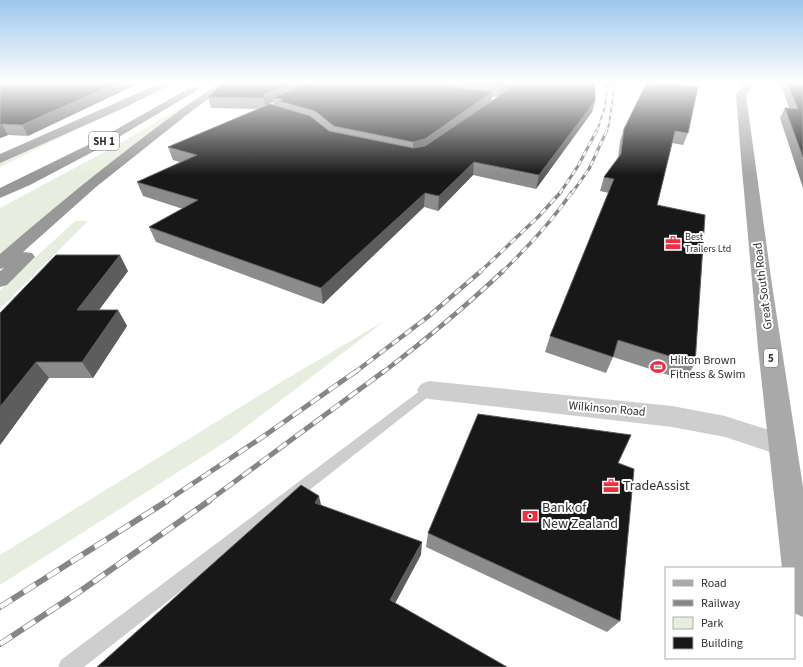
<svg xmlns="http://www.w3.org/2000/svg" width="803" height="667" font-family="'Source Sans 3',sans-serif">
<rect width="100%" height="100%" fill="#fff"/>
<path fill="#e8eedf" d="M188 103H191L0 256V208L110 149Z
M83 125H86L0 167V162Z
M75 221H88L0 309V290Z
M386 320 230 439 0 585V555L286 379Z"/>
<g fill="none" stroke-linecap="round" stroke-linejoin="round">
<path stroke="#cecece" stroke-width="1" stroke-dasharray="1 1" stroke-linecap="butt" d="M721 82 726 84"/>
<path fill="#cecece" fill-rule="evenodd" d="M429 385 433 387 435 390 433 393 84 667H58L61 660 425 387Z"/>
<path fill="#cecece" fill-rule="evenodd" d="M429 381 672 406 725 416 791 437 795 445 791 453 782 456 725 437 672 427 429 399 421 396 417 390 421 384Z"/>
<path fill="#a9a9a9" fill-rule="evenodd" d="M742 82H751L753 85 746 95 772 285 803 487V617L794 613V568H782L758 348 741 158 736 95 743 85Z"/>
<path fill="#989898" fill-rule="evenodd" d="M163 82H176L126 107 0 163V154Z
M221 82H231L189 113 96 187 23 252 32 253 35 257 7 285 0 287V271L4 268 0 269V254C71 193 143 134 221 82Z
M193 86 198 89 196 91 102 147 30 185 0 198V188L94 142Z"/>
<defs>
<path id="rail-far5" d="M597 131 605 107 608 82
M606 131 609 125 615 82"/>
<path id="rail-far4" d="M560 193 578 166 597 130
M572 193 589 169 607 130"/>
<path id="rail-far3" d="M480 272 538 217 561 192
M502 272C528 247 552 221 572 192"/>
<path id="rail-far2" d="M354 373 429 316 481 271
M382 373C424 341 465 307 503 271"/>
<path id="rail-far1" d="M165 502 264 436 355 372
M207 502 383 372"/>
<path id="rail" d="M0 607 167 501
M0 644 79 592 209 501"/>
</defs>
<use href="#rail-far5" stroke="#868686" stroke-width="2"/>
<use href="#rail-far4" stroke="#868686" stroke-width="3"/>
<use href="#rail-far3" stroke="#868686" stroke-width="3.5"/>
<use href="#rail-far2" stroke="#868686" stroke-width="4.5"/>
<use href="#rail-far1" stroke="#868686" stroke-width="5"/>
<use href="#rail" stroke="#868686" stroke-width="6"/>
<use href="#rail-far5" stroke="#fff" stroke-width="1.5" stroke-dasharray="4" stroke-linecap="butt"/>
<use href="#rail-far4" stroke="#fff" stroke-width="2" stroke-dasharray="5.5" stroke-linecap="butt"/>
<use href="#rail-far3" stroke="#fff" stroke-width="2.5" stroke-dasharray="7" stroke-linecap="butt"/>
<use href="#rail-far2" stroke="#fff" stroke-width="3" stroke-dasharray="8" stroke-linecap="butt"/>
<use href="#rail-far1" stroke="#fff" stroke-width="3.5" stroke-dasharray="11" stroke-linecap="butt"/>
<use href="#rail" stroke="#fff" stroke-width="4.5" stroke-dasharray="14" stroke-linecap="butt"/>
</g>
<path fill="#8c8c8c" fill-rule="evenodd" d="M0 82 28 136 8 135 0 138Z
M225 82H595V101L592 112 536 189 473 175 438 211 424 207 323 304 156 242 149 227 183 209 143 196 137 182 180 162 173 160 168 147 258 109 211 108 208 97ZM492 97H497L491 101ZM273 102 274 106H265Z
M780 82H803V188L780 118 785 108H789Z
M698 87 688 133 683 145 672 143 657 205 695 364 684 380 613 357 606 373 545 352 550 336 609 193 600 191 604 177 618 159 620 141 624 129Z
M56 255 128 271 99 310H118L127 326 93 378H49L0 445Z
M618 463 620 621 607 632 426 547 428 533Z"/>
<path fill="#5d5d5d" d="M119 82H142L28 136 22 125Z
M295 82H322L272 98 273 102 265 106 266 110 263 95Z
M506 82H515V84L499 97 500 87Z
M492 92 491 103 413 154V142Z
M595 101 592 112 536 189 539 175Z
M2 124 8 135 0 138V125Z
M474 162 473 175 438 211 439 196Z
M425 193 424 207 323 304 321 288Z
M120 255 128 271 87 326 77 310Z
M118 310 127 326 93 378 82 362Z
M36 362 49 378 0 445V407Z
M319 496 322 509 315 503Z
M422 542 421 555 391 611 390 600Z"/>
<path fill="#181818" stroke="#5d5d5d" d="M0 82H119L22 125 2 124 0 125Z
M225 82H295L263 95 264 98 208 97Z
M310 82H428L439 85 492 92 425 139 413 142 334 126 315 111 279 101 283 99 272 98Z
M459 82H506L500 87Z
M516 82H595V101L539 175 474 162 439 196 425 193 321 288 149 227 198 200 137 182 197 155 168 147 270 104 310 116 329 131 413 148 425 146 505 92Z
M647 82H655L698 87 688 133 675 131 657 205 705 215 695 364 618 340 613 357 550 336 614 179 604 177 621 154 624 129Z
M787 82H803V157L785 108 798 109Z
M56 255H120L77 310H118L82 362H36L0 407V313Z
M478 414 631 435 618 463 634 469 620 621 428 533Z
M301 485 319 496 315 503 422 542 390 600 507 667H97Z"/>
<linearGradient id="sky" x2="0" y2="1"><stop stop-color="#9cc6eb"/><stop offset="0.47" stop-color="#fff"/><stop offset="1" stop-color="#fff" stop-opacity="0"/></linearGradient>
<rect width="803" height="175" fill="url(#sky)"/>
<defs>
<symbol id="office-bare" viewBox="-9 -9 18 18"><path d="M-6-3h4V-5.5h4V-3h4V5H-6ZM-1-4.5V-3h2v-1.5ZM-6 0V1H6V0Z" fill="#ee2e41" stroke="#fff" stroke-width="2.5" paint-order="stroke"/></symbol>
<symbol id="stadium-bare" viewBox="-9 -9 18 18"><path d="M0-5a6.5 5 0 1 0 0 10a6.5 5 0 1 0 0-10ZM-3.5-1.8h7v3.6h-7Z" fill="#ee2e41" stroke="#fff" stroke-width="2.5" paint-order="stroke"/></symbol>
<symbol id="bank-bare" viewBox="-9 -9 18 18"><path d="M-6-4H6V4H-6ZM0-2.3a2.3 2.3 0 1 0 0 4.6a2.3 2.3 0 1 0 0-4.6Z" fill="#ee2e41" stroke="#fff" stroke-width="2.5" paint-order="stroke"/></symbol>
</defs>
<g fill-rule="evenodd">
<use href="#office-bare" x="662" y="232" width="22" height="22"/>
<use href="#stadium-bare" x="647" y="356" width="22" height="22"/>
<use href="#office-bare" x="600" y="475" width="22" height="22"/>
<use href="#bank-bare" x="519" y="505" width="22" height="22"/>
</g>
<g text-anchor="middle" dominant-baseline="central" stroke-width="4" stroke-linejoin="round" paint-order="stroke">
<g font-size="10" fill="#313131" stroke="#fff" text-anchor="start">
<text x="685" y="237">Best<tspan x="685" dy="12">Trailers Ltd</tspan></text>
</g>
<g fill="#fff" stroke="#6f6f6f" stroke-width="1">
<rect x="89" y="132" width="30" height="18" rx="3"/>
<rect x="764" y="349" width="14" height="18" rx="3"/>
</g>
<g font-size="11" font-weight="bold" fill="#313131">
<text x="104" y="141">SH 1</text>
<text x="771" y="358">5</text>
</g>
<g font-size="12" fill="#313131" stroke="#fff">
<text transform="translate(763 286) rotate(-97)">Great South Road</text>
<text transform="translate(607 409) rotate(5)">Wilkinson Road</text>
</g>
<g font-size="12" fill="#313131" stroke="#fff" text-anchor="start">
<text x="670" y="360">Hilton Brown<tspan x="670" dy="14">Fitness &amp; Swim</tspan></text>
</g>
<g font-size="14" fill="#313131" stroke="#fff" text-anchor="start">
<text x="623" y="486">TradeAssist</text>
<text x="542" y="508">Bank of<tspan x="542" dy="16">New Zealand</tspan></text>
</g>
</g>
<rect x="665" y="567" width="130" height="92" fill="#ffffff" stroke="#adadad"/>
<rect x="673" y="580" width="20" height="6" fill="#a9a9a9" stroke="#adadad"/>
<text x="701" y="587" font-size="12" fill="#313131">Road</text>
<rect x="673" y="600" width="20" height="6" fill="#868686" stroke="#adadad"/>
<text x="701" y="607" font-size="12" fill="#313131">Railway</text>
<rect x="673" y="617" width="20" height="12" fill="#e8eedf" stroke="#adadad"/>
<text x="701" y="627" font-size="12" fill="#313131">Park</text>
<rect x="673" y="637" width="20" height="12" fill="#181818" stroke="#adadad"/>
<text x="701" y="647" font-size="12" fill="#313131">Building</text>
</svg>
